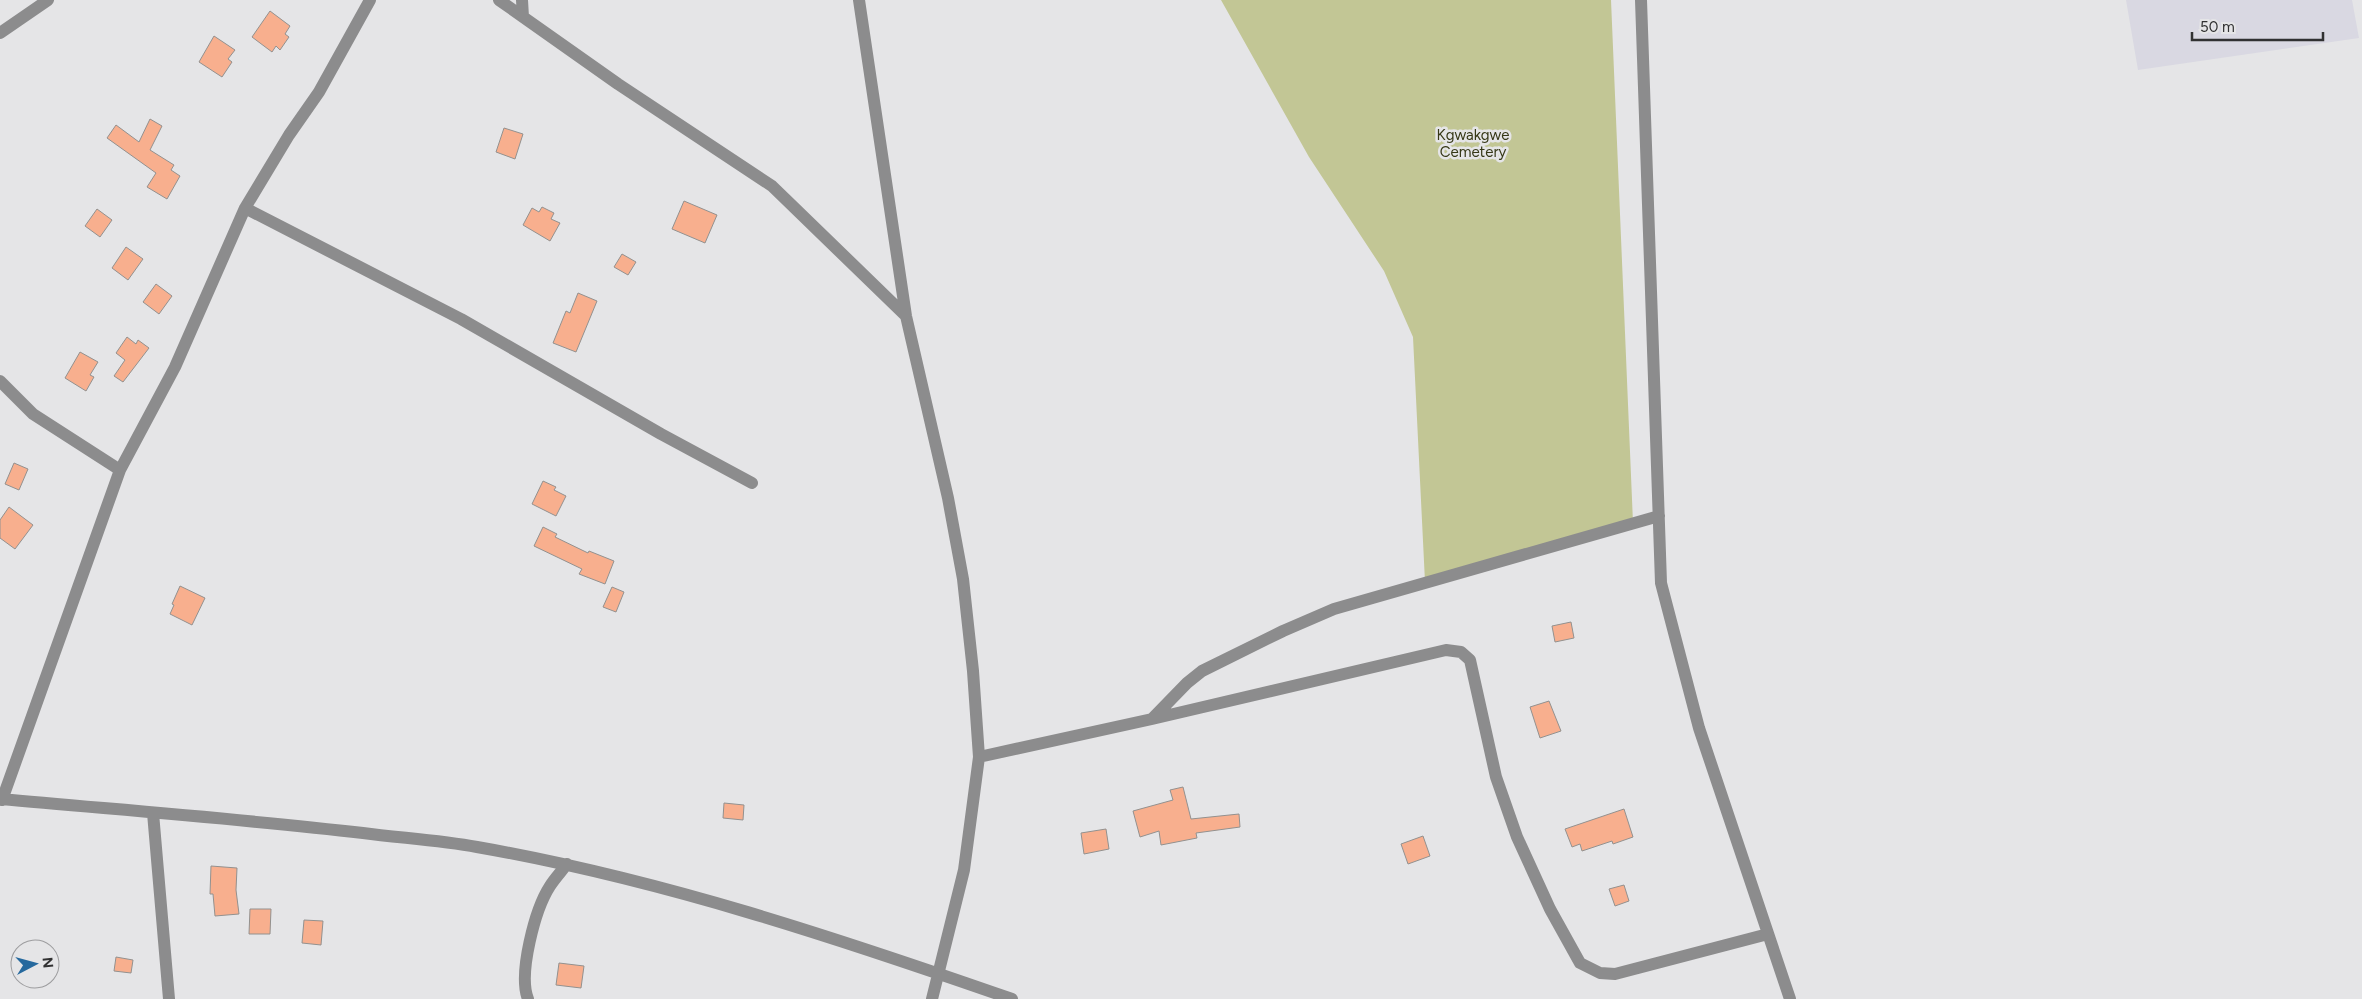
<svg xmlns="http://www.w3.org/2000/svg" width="2362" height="999" font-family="Figtree,sans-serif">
<rect width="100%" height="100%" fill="#e5e5e7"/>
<path fill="#d9d8e2" d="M2126 0H2352L2359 38 2138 70Z"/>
<path fill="#c2c695" d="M1221 0H1611L1633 523 1425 582 1413 337 1384 271 1309 157Z"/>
<path fill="#f8af8e" stroke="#93918f" d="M270 11 290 26 285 34 289 37 280 50 276 46 272 52 252 37Z
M214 36 235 50 228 59 232 62 222 77 199 62Z
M150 119 162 126 150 150 174 165 171 170 180 176 167 199 147 187 156 173 107 138 116 125 139 142Z
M504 128 523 134 515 159 496 152Z
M684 201 717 215 705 243 672 229Z
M542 207 554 213 551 219 560 223 550 241 523 225 532 208 539 212Z
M97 209 112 220 100 237 85 226Z
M126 247 143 259 128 280 112 268Z
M622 254 636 262 628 275 614 267Z
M156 284 172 296 159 314 143 302Z
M578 293 597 301 576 352 553 343 566 311 570 313Z
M127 337 136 344 138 340 149 348 123 382 114 376 125 360 116 353Z
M80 352 98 362 90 375 94 377 86 391 65 378Z
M14 463 28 469 19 490 5 484Z
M543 481 556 487 554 490 566 496 556 516 532 504Z
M9 507 33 525 15 549 0 538V520Z
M543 527 557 534 555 537 588 553 589 551 614 561 605 584 579 574 582 569 534 546Z
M180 586 205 598 192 625 170 614 174 605 172 604Z
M612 587 624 592 616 612 603 607Z
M1571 622 1574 638 1555 642 1552 626Z
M1549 701 1561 731 1540 738 1530 707Z
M1183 787 1191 819 1239 814 1240 827 1196 833 1197 838 1161 845 1159 831 1140 837 1133 811 1173 800 1170 790Z
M724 803 744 805 743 820 723 818Z
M1624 809 1633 837 1613 844 1612 841 1582 851 1580 844 1572 847 1565 829Z
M1106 829 1109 849 1084 854 1081 833Z
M1423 836 1430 856 1408 864 1401 844Z
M211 866 237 868 236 890 239 914 215 916 213 894H210Z
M1624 885 1629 901 1615 906 1609 889Z
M250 909H271L270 934H249Z
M304 920 323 921 321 945 302 943Z
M116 957 133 960 131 973 114 971Z
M559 963 584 966 581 988 556 985Z"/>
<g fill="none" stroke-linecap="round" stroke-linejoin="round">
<path stroke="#8c8c8d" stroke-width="12" d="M499 0 618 84 772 186 906 316
M522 0 523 17
M859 0 906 316 948 498 963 579 973 671 979 757
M1641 0 1661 583 1699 728 1790 999
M0 33 48 0
M245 208 461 319 661 434 752 483
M0 381 33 414 120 470
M1152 719 1187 683 1202 671 1283 631 1334 609 1659 516
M0 799C121 810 242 819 363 833 401 838 439 840 477 847 660 879 837 938 1012 999
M2 800 120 470 175 367 245 208 289 135 319 92 370 0
M153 813 169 999
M528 999C518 974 535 909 550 886 555 878 561 872 567 864
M932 999 964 870 979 757 1152 719 1446 650 1461 652 1470 660 1496 777 1517 837 1550 909 1580 963 1600 973 1615 974 1768 934"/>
</g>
<g text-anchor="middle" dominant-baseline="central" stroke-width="5" stroke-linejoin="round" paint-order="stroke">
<g font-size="15" fill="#363817" stroke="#e5e5e7">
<text x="1473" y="135">Kgwakgwe<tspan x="1473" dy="17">Cemetery</tspan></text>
</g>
</g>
<g transform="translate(35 964) rotate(84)"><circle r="24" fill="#e5e5e7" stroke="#9d9d9f"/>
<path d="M0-4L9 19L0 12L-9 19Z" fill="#26699e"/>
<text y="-8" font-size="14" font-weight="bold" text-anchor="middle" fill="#313132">N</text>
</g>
<path d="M2192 32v8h131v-8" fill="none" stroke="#313132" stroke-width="2.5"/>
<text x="2200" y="32" font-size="15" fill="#313132" stroke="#e5e5e7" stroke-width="4" paint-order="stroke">50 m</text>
</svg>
